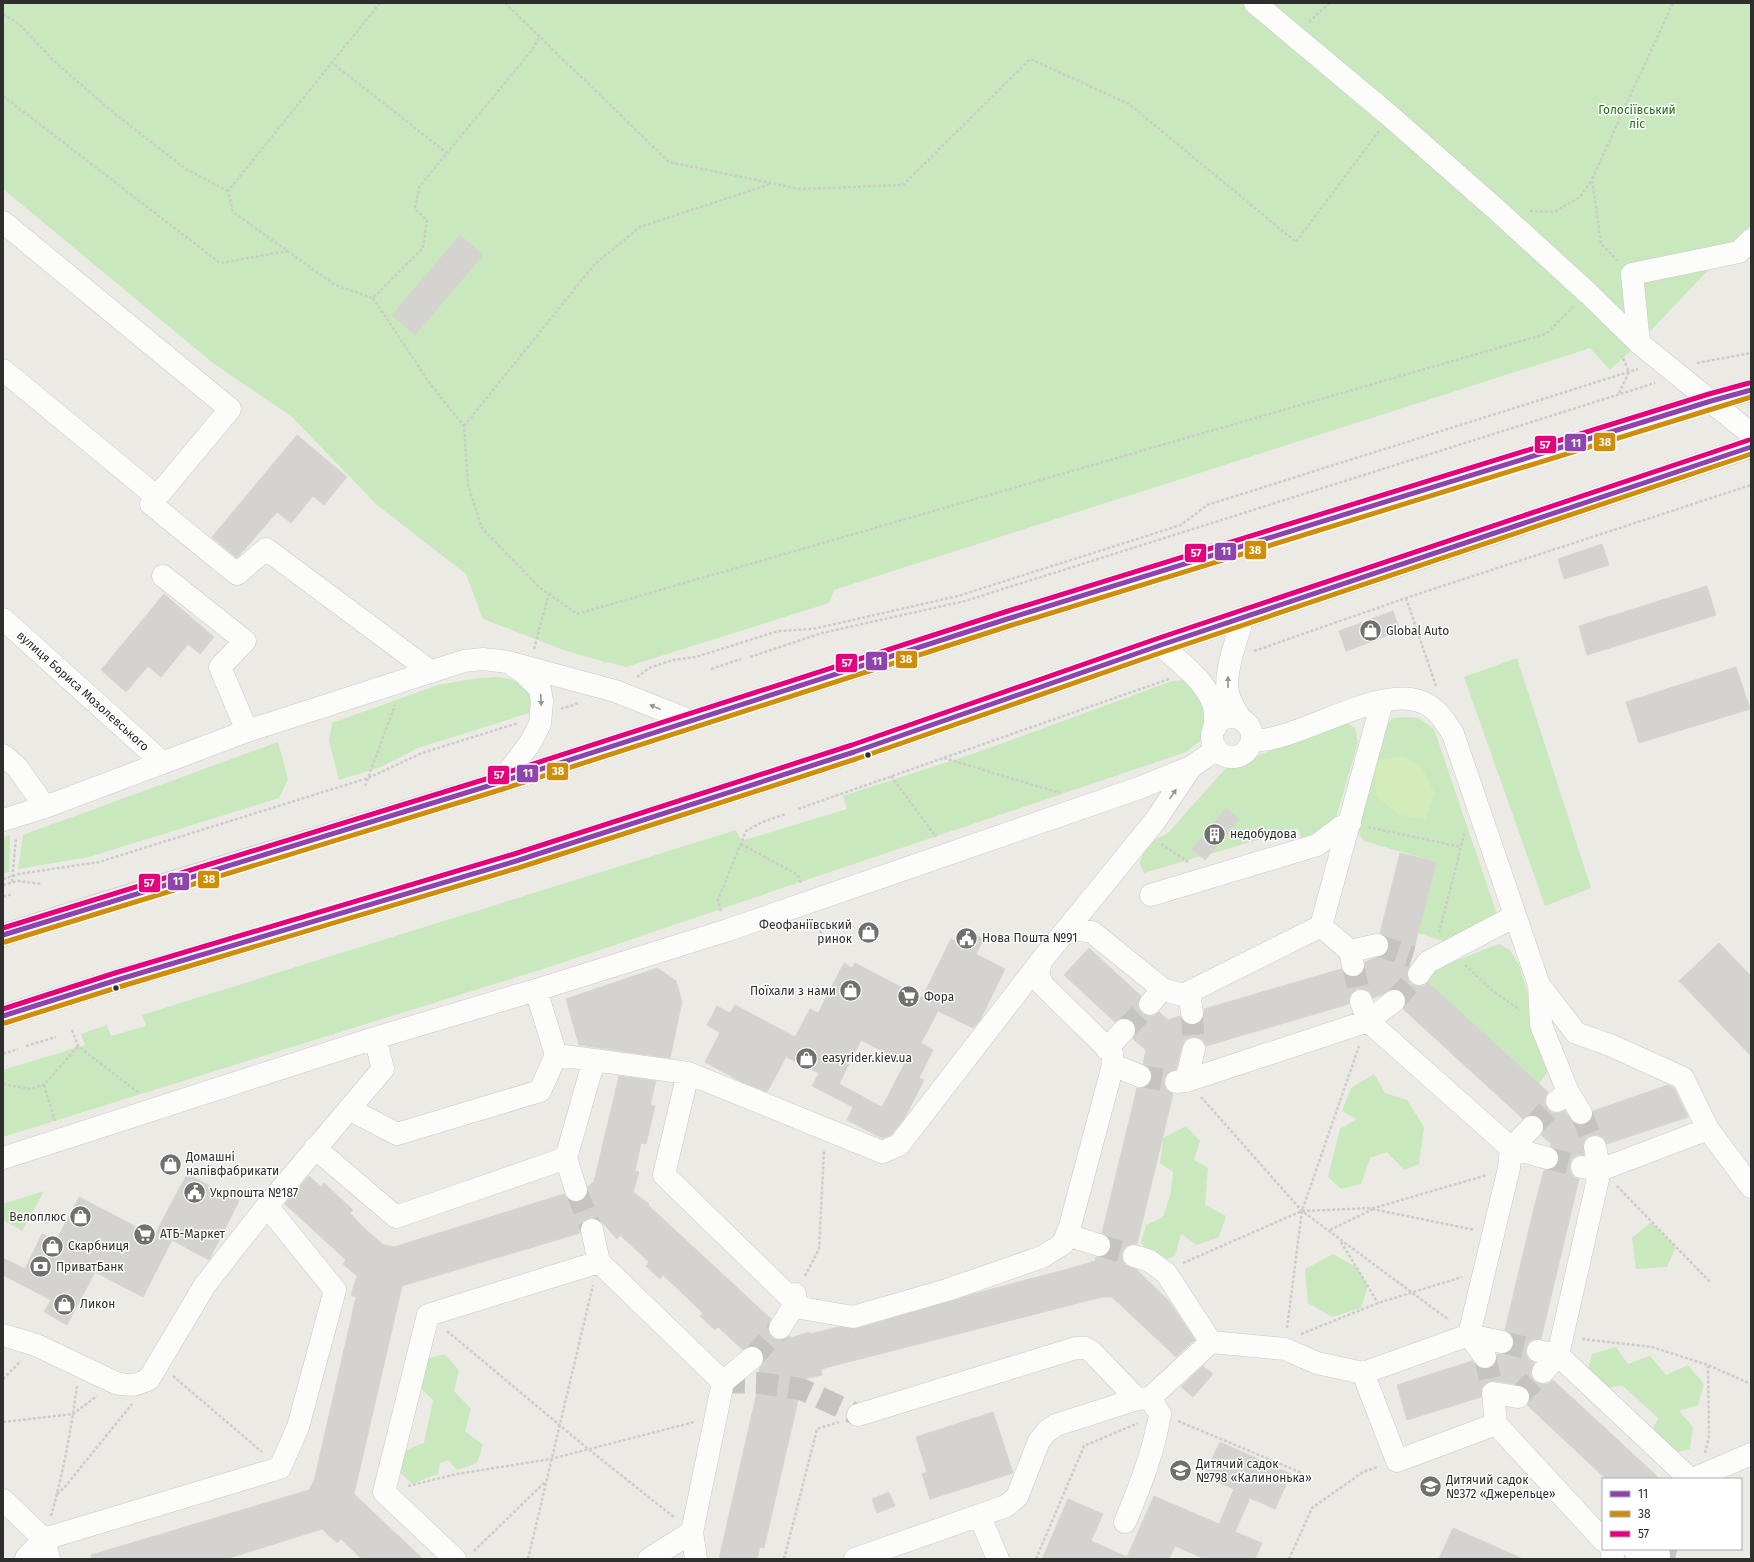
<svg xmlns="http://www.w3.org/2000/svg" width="1754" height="1562" font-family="'Fira Sans',sans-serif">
<rect width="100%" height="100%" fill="#eceae4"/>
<path fill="#c9e8bd" d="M3 3H1751V225L1639 343 1610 370 1590 348 834 590 829 603 626 667 608 662 605 663 601 661 564 650 483 619 466 574 377 505 292 417 213 363 3 189Z
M1517 658 1591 888 1545 906 1464 677Z
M496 677C508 678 527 682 532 695 533 700 532 707 532 712L418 748 381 767 339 780 329 741 332 723 438 685 472 679Z
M1184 680 1203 698 1207 729 1200 741 1186 752 549 967 3 1137V1070L85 1045 81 1034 107 1025 111 1036 146 1026 142 1015 736 830 741 841 847 809 843 796 981 751 1172 681Z
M1407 717 1419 718 1434 729 1499 920 1443 941 1418 933 1436 862 1364 841 1355 830 1385 726 1393 718Z
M1346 723 1355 728 1358 743 1333 828 1302 840 1298 828 1210 854 1238 819 1226 808 1192 849 1201 856 1144 873 1140 864 1145 844 1167 834 1226 768 1336 725Z
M278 742 288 779 279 798 89 857 18 869 23 835Z
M10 835 9 872 3 874V837Z
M1499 944 1510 950 1520 967 1550 1069 1539 1084 1427 981 1437 968Z
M1374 1074 1385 1093 1407 1100 1424 1127 1419 1164 1404 1170 1387 1152 1370 1158 1361 1184 1341 1189 1328 1177 1340 1129 1357 1119 1342 1111 1351 1088Z
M1186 1126 1200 1141 1194 1160 1208 1168 1205 1205 1226 1216 1219 1237 1197 1245 1181 1234 1175 1256 1157 1262 1141 1243 1146 1225 1163 1217 1171 1192 1173 1172 1160 1163 1163 1138Z
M44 1191 22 1231 3 1220V1204Z
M1651 1222 1676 1247 1667 1267 1636 1269 1632 1238Z
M1333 1254 1356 1267 1368 1286 1361 1308 1332 1317 1308 1303 1305 1269Z
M1616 1347 1628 1364 1650 1356 1666 1375 1688 1365 1704 1384 1698 1405 1679 1411 1693 1427 1690 1449 1669 1454 1650 1436 1658 1418 1622 1385 1600 1390 1586 1376 1592 1354Z
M444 1354 459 1370 454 1391 471 1409 465 1431 483 1445 477 1463 457 1470 448 1460 440 1463 438 1474 412 1484 399 1471 403 1451 424 1443 433 1400 417 1385 423 1360Z"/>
<path fill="#d3ecba" d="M1403 756 1421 766 1435 794 1425 819 1400 815 1377 797 1374 761Z"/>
<path fill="#d5d3cf" stroke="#d7d5d0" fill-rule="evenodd" d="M460 235 483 255 415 335 392 315Z
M297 435 347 477 324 505 313 496 291 523 277 512 237 558 212 537Z
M1602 544 1609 565 1564 579 1558 559Z
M1707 586 1716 615 1587 655 1579 626Z
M164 594 214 637 200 654 188 644 161 677 148 666 126 692 101 670Z
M1393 611 1400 631 1346 651 1339 631Z
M1736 667 1750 709 1639 743 1626 702Z
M1226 808 1239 819 1205 860 1192 849Z
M1400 853 1436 862 1410 965 1407 972 1408 979 1411 984 1417 986H1424L1428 982 1548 1092 1545 1097V1103L1548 1109 1552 1113H1559L1565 1111 1575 1124 1582 1125 1587 1124 1592 1119 1593 1111 1668 1085 1674 1088 1688 1117 1607 1144 1604 1138 1598 1135H1592L1586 1138 1583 1144 1584 1155H1577L1572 1159 1570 1165V1172L1574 1177 1579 1179 1541 1339H1534L1528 1343 1526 1349V1355L1529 1360 1534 1363 1531 1370V1376L1534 1381 1541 1384H1547L1553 1380 1660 1479H1606L1527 1405 1530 1399V1393L1526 1388 1520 1385 1495 1381 1488 1382 1482 1387 1481 1397 1407 1420 1397 1385 1472 1361 1480 1368 1487 1369 1492 1367 1496 1362 1497 1354H1505L1512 1350 1514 1344V1338L1511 1333 1505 1330 1533 1212 1544 1170H1550L1556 1167 1559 1161V1155L1556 1149 1550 1146 1551 1143 1541 1135 1544 1130V1124L1541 1118 1535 1115H1528L1523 1119 1521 1117 1403 1009 1406 1000 1404 993 1398 989H1392L1381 995 1373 998 1369 991 1363 989H1357L1352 993 1349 998V1004L1206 1046 1203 1040 1197 1037H1190L1185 1040 1182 1046 1176 1069 1169 1072 1165 1077 1164 1083 1166 1089 1173 1094 1137 1244H1131L1125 1247 1122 1252V1258L1125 1265 1137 1270 1169 1301 1195 1340 1193 1341 1176 1357 1112 1297H1102L821 1369 822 1375 803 1379 764 1548 760 1547 757 1559H719L759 1383 760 1375 759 1369 764 1362V1356L762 1350 757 1346H750L743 1350 718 1327 715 1330 700 1316 703 1313 663 1275 660 1279 646 1266 649 1262 620 1235 617 1239 601 1221 595 1218H590L583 1221 580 1227V1233L402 1286 354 1494 423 1559H362L341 1539 337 1543 322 1529 226 1559H91V1555L309 1490 314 1481 339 1372 356 1297 351 1295 357 1276 343 1264 346 1260 285 1204 309 1176 321 1187 324 1183 353 1210 350 1213 363 1227 382 1244 389 1246 394 1247 564 1194 567 1199 573 1202H580L585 1198 588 1193V1186L594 1182 619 1076 656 1081 650 1105 655 1106 646 1144 641 1143 635 1171 639 1172 633 1192 649 1204 648 1205 771 1319 768 1328 769 1334 774 1339 780 1340 789 1336 791 1338 809 1332 810 1334 839 1327 856 1329 973 1294 1064 1270 1095 1261 1096 1257H1102L1107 1254 1111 1249V1243L1108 1237 1102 1233 1137 1088H1142L1148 1086 1152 1080V1075L1150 1068 1143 1064 1146 1050 1133 1039 1136 1032V1026L1133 1021 1126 1018H1120L1115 1022 1064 975 1089 948 1141 996 1138 1003 1139 1009 1143 1014 1149 1016H1154L1159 1012 1168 1020 1180 1016 1182 1021 1187 1024 1193 1025 1199 1023 1203 1018 1204 1009 1341 969 1344 974 1349 977H1356L1361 974 1365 969V962L1385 954 1389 949V943L1386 937 1380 933Z
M966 931 984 939 976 954 1005 969 980 1020 973 1028 938 1011 921 1043 933 1050 919 1078 924 1080 905 1117 891 1135 882 1138 847 1120 853 1107 812 1086 819 1073 786 1057 767 1092 740 1081 705 1062 720 1033 707 1025 717 1006 730 1013 735 1005 795 1037 810 1009 818 1013 844 963 852 968 855 963 922 998 951 939 960 943ZM861 1040 905 1063 882 1107 839 1084Z
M1719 943 1751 976V1056L1679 981Z
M657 968 676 981 682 1002 670 1058 579 1045 566 999Z
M187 1174 239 1201 209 1260 172 1240 143 1297 95 1272 67 1325 44 1312 51 1300 3 1275V1258L25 1269 42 1234 56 1241 79 1197 154 1236Z
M1203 1366 1213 1374 1193 1397 1181 1387Z
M993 1412 1013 1473 930 1499 922 1474 927 1472 916 1437Z
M1220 1442 1291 1474 1275 1509 1250 1498 1235 1532 1262 1543 1255 1559H1205L1175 1546 1169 1559H1042L1068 1499 1103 1514 1091 1541 1127 1557 1154 1496 1219 1524 1234 1489 1204 1476Z
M889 1492 895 1506 877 1513 872 1499Z
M1453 1528 1523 1559H1439Z"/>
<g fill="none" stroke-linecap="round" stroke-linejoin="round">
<path stroke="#c6c4c0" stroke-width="22" stroke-dasharray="22 11" stroke-linecap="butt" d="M1377 945 1412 957
M1353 965 1361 1001
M1394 1001 1419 974
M1192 1013 1194 1049
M1124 1030 1150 1004
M1140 1076 1176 1082
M1581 1113 1595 1147
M1532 1127 1557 1101
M1547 1158 1582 1167
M576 1190 592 1230
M1099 1245 1134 1256
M1502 1342 1538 1351
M1485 1357 1493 1393
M752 1358 780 1328
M723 1382 759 1383 801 1389 858 1415
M1518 1397 1543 1372
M1659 1555 1675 1559"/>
<defs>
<path id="minor" d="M1255 3 1390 116 1498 211 1589 294 1639 343 1751 434
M3 222 230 409 151 504 237 574 266 549 430 671
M1639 343 1632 274 1739 252 1751 240
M3 370 157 497
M163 576 245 641 220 667 247 731
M3 619 163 763
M1161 645C1179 662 1204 679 1213 703 1216 711 1215 720 1215 728
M1212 737a20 20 0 1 1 40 0a20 20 0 1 1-40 0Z
M1240 718C1235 710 1230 702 1228 693 1224 671 1237 639 1243 617
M1252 741C1259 740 1266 740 1273 738 1313 730 1381 688 1419 701 1436 706 1444 720 1453 734L1539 985 1541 1025 1568 1092 1557 1101
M3 755 17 767 45 807
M501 782 530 743 540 724 542 701 540 689 523 672 514 666
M3 820 45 807 247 731 464 661 483 659 508 662 615 691 691 721
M1151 895 1317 845 1341 827 1350 823
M1321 926 1350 951 1353 965
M1062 936 1074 929 1092 932 1164 990 1183 995 1321 926 1382 702
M1350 951 1377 945
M1419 974 1428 962 1515 916
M1539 985 1576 1033 1610 1045 1683 1078 1708 1129 1751 1187
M1189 992 1192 1013
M1361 1001 1368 1021 1394 1001
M1150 1004 1162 989
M1107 1049 1124 1030
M594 1060 688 1073 664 1175 801 1308 853 1317 947 1290 1042 1257 1063 1244 1070 1226 1113 1065 1112 1053 1043 985 1038 975 1041 961
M1113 1065 1140 1076
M688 1073 882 1152 899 1145 1041 961 1155 821 1191 767
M1186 1081 1194 1049
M1176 1082 1186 1081 1368 1021 1511 1148 1547 1158
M1568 1092 1581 1113
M349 1109 397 1134 540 1091 556 1055
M1532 1127 1511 1148 1509 1168 1469 1335 1363 1373 1397 1461 1496 1424 1603 1540
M1595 1147 1600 1170 1558 1355 1690 1479
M315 1148 396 1217 566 1158 594 1060 556 1055 536 990
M3 1158 375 1038 536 990 728 930 1139 788 1191 767 1217 749
M566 1158 576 1190
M1582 1167 1600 1170 1708 1129
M592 1230 599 1262
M1067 1235 1099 1245
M1134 1256 1150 1261 1166 1273 1211 1342 1285 1349 1317 1363 1363 1373
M780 1328 796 1302 795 1294
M3 1335 36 1345 116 1383C131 1386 135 1386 149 1379L205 1285 267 1206
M1469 1335 1502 1342
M1469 1335 1485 1357
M1538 1351 1558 1355
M1543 1372 1558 1355
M1150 1398 1211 1342
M858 1415 1076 1348H1085L1091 1351 1137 1399
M1496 1424 1493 1393 1518 1397
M1693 1479 1751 1454
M3 1500 44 1539 49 1559
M979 1515 998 1559
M692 1532 696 1559
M1611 1549 1614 1551 1612 1559
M1634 1549 1659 1555
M26 1558 44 1539 280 1468 298 1427 335 1290 267 1206 383 1069 375 1038
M455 1559 384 1492 428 1315 599 1262 723 1382
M649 1559 692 1532 723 1382 752 1358
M855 1559 1006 1506 1017 1497 1039 1441 1047 1431 1056 1425 1137 1399 1150 1398 1160 1414C1154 1451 1140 1487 1125 1522"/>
<path id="highway" d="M3 935 94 906 501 782 1007 619 1711 401 1751 390
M3 1016 117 980 516 861 854 752 1161 645 1751 447"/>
</defs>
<use href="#minor" stroke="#c9c9c9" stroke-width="23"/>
<use href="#highway" stroke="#c6c6c4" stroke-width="23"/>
<path stroke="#cccccb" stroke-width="2.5" stroke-dasharray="3 2" stroke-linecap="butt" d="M380 3 228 191 233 212 335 285 373 298 423 248 427 220 415 209 419 187 532 50 540 36
M505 3 669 162 800 189 903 185 1030 59 1129 104 1296 242 1379 131
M3 14 19 24 55 62 115 114 186 169 228 191
M1309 22 1329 3
M331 62 447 153
M3 96 220 263 288 251
M1530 211 1554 212 1580 197 1592 180
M1618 261 1601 244 1592 179 1673 3
M373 298 431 385 464 426 468 485 482 528 538 586 577 614 1546 334 1573 307
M1697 363 1751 353
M1619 393 1629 372 1622 356
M464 426 594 265 640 227 770 184
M1406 598 1436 686
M534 649 549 593
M1254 651 1406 598 1751 485
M750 657 822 633 965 601 1655 383
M711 669 741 659
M637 677 649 668 673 660 696 657 778 631 813 629 958 596 1181 525 1207 505 1638 369
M561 709 579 703
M944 758 1060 793
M891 776 936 837
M365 786 395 705
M798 809 1169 679
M1368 827 1461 847
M741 844 798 875 801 883
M1161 844 1188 862
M3 879 19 874 99 862 368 778 422 753 518 723
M12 882 16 837
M3 885 18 881 42 884
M3 897 12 894
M721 911 718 900 746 831 762 822 786 814
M817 921 822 936
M1439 933 1465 831
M1465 965 1493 991 1520 1010
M72 1030 78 1046 139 1093
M26 1046 56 1037
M3 1054 18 1049
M3 1084 29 1089 44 1085 78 1046
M44 1085 55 1121
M1201 1097 1302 1211 1449 1320
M1617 1186 1710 1282
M1372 1209 1475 1230
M1330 1230 1373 1209
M1341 1242 1378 1303
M1183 1263 1302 1211 1374 1208 1487 1175
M805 1276 819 1249 824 1151
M1287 1328 1302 1211 1359 1046
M447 1331 587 1448 675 1518
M1301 1334 1378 1303 1462 1277
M1582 1339 1652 1347 1708 1365 1751 1384
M173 1376 262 1452
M3 1379 21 1361
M1178 1421 1302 1473
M3 1422 73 1414 97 1396
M1705 1453 1709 1437 1708 1365
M408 1486 457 1474 551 1459 694 1422
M57 1494 64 1488 132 1404
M51 1516C63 1474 71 1430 77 1386
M474 1551 545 1482
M528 1559 593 1285
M784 1559 817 1429 839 1422
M1036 1559 1084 1446 1138 1423
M1289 1559 1312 1508 1363 1472 1377 1467"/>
<use href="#minor" stroke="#fcfcfb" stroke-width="22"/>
<use href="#highway" stroke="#eae2d6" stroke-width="22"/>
<defs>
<path id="bus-1" d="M3 935 501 782 1007 619 1711 401 1751 390
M3 1016 117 980 516 861 854 752 1161 645 1751 447"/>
<path id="bus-2" d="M5 942 503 789 1009 626 1751 397
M5 1023 119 987 518 868 856 759 1163 652 1751 454"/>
<path id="bus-3" d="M3 928 499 775 1005 612 1709 394 1749 383
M3 1009 115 973 514 854 852 745 1159 638 1749 440"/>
</defs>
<use href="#bus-1" stroke="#fff" stroke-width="8"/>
<use href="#bus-2" stroke="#fff" stroke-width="8"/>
<use href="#bus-3" stroke="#fff" stroke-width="8"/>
<use href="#bus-1" stroke="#8e44ad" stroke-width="5"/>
<use href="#bus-2" stroke="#cf8e09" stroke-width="5"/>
<use href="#bus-3" stroke="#e5007d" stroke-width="5"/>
</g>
<defs><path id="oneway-solid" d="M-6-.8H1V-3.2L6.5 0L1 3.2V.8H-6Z"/></defs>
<g fill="#959594">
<use href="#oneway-solid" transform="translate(1228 682) rotate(-90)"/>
<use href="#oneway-solid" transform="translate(541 700) rotate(88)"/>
<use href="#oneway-solid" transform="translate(655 707) rotate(-158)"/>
<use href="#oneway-solid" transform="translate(1173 794) rotate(-56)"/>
</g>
<defs>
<symbol id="shop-disc" viewBox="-11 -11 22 22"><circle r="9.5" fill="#70706e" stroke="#fff"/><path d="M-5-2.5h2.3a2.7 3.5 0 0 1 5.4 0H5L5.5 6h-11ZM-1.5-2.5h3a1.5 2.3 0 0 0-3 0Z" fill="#fff"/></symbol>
<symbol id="building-disc" viewBox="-11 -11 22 22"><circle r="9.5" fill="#70706e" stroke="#fff"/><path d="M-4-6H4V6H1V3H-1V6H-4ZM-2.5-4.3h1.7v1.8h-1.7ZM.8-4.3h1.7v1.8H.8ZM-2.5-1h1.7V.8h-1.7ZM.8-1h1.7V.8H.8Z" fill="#fff"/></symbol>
<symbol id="civic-disc" viewBox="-11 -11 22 22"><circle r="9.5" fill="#70706e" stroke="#fff"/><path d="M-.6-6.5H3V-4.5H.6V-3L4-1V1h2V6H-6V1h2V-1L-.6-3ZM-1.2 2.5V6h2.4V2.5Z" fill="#fff"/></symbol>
<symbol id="supermarket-disc" viewBox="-11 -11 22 22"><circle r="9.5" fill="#70706e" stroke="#fff"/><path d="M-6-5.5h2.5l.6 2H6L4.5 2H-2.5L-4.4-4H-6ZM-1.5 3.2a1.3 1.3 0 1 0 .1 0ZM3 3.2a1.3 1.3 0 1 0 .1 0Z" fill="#fff"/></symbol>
<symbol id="bank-disc" viewBox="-11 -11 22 22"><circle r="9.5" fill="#70706e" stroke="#fff"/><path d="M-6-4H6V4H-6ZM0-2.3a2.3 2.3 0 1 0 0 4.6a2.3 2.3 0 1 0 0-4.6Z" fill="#fff"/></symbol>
<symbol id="school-disc" viewBox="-11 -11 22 22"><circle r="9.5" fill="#70706e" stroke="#fff"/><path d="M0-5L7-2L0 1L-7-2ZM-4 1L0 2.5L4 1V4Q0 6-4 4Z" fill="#fff"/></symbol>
</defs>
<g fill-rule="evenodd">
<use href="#shop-disc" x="1358" y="618" width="25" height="25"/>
<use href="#building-disc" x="1202" y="822" width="25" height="25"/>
<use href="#shop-disc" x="856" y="920" width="25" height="25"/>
<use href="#civic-disc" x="954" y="926" width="25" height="25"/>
<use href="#shop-disc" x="838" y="978" width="25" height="25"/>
<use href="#supermarket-disc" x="896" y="984" width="25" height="25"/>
<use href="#shop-disc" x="794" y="1046" width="25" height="25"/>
<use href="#shop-disc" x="158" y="1152" width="25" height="25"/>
<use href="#civic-disc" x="182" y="1180" width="25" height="25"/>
<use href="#shop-disc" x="68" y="1204" width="25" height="25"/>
<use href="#supermarket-disc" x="132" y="1222" width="25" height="25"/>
<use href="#shop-disc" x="40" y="1234" width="25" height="25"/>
<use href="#bank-disc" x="28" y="1254" width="25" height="25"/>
<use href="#shop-disc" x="52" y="1292" width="25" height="25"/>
<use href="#school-disc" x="1168" y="1458" width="25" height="25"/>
<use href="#school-disc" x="1418" y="1474" width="25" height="25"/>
</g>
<g fill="#2e2e2e" stroke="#fff" stroke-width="1.5">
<circle cx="868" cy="755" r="3.5"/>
<circle cx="116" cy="988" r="3.5"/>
</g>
<g text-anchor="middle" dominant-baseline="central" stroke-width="3" stroke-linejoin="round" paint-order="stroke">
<g font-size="12" fill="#206f1a" stroke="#fff">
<text x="1637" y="110">Голосіївський<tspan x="1637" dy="14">ліс</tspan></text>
</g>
<g font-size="12" fill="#2e2e2e" stroke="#fff" text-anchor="start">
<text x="1386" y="631">Global Auto</text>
<text x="1230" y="834">недобудова</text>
<text x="852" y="925" text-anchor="end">Феофаніївський<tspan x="852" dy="14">ринок</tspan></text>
<text x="982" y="938">Нова Пошта №91</text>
<text x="836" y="991" text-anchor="end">Поїхали з нами</text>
<text x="924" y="997">Фора</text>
<text x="822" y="1058">easyrider.kiev.ua</text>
<text x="186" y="1157">Домашні<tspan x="186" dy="14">напівфабрикати</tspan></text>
<text x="210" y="1193">Укрпошта №187</text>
<text x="66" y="1217" text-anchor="end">Велоплюс</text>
<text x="160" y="1234">АТБ-Маркет</text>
<text x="68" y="1246">Скарбниця</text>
<text x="56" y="1267">ПриватБанк</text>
<text x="80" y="1304">Ликон</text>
<text x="1196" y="1464">Дитячий садок<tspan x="1196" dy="14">№798 «Калинонька»</tspan></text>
<text x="1446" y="1480">Дитячий садок<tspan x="1446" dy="14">№372 «Джерельце»</tspan></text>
</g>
<g font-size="12" fill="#2e2e2e" stroke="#fff">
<text transform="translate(83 691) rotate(42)">вулиця Бориса Мозолевського</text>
</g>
</g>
<g stroke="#fff" stroke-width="1.5">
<rect x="1593" y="432" width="23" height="20" rx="4" fill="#cf8e09"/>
<rect x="1564" y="433" width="23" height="19" rx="4" fill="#8e44ad"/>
<rect x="1534" y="435" width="23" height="19" rx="4" fill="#e5007d"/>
<rect x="1244" y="540" width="23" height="20" rx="4" fill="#cf8e09"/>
<rect x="1214" y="542" width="23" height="19" rx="4" fill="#8e44ad"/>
<rect x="1184" y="543" width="23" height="20" rx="4" fill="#e5007d"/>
<rect x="895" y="650" width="23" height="19" rx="4" fill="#cf8e09"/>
<rect x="865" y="651" width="23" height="20" rx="4" fill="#8e44ad"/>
<rect x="835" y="653" width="23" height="20" rx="4" fill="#e5007d"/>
<rect x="546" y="762" width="23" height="19" rx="4" fill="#cf8e09"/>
<rect x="516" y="764" width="23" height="19" rx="4" fill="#8e44ad"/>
<rect x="487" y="765" width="23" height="20" rx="4" fill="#e5007d"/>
<rect x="197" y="870" width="23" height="19" rx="4" fill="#cf8e09"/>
<rect x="167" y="872" width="23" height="19" rx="4" fill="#8e44ad"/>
<rect x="138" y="873" width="23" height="20" rx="4" fill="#e5007d"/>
</g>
<g font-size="11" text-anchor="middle" font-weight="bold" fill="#fff">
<text x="1605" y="446">38</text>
<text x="1576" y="447">11</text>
<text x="1545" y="449">57</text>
<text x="1255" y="554">38</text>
<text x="1226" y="555">11</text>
<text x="1196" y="557">57</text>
<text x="906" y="663">38</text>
<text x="877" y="665">11</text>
<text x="847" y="667">57</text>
<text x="558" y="775">38</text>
<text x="528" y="777">11</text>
<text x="499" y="779">57</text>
<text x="209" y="883">38</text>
<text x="178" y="885">11</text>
<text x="149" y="887">57</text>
</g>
<rect width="1754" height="1562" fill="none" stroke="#2e2e2e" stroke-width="8"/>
<rect x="1602" y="1478" width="140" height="72" fill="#ffffff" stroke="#ababab"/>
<rect x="1610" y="1491" width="20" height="6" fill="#8e44ad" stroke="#ababab"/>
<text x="1638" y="1498" font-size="12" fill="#2e2e2e">11</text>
<rect x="1610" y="1511" width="20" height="6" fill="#cf8e09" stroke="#ababab"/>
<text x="1638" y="1518" font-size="12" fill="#2e2e2e">38</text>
<rect x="1610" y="1531" width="20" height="6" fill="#e5007d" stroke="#ababab"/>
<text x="1638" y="1538" font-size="12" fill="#2e2e2e">57</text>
</svg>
